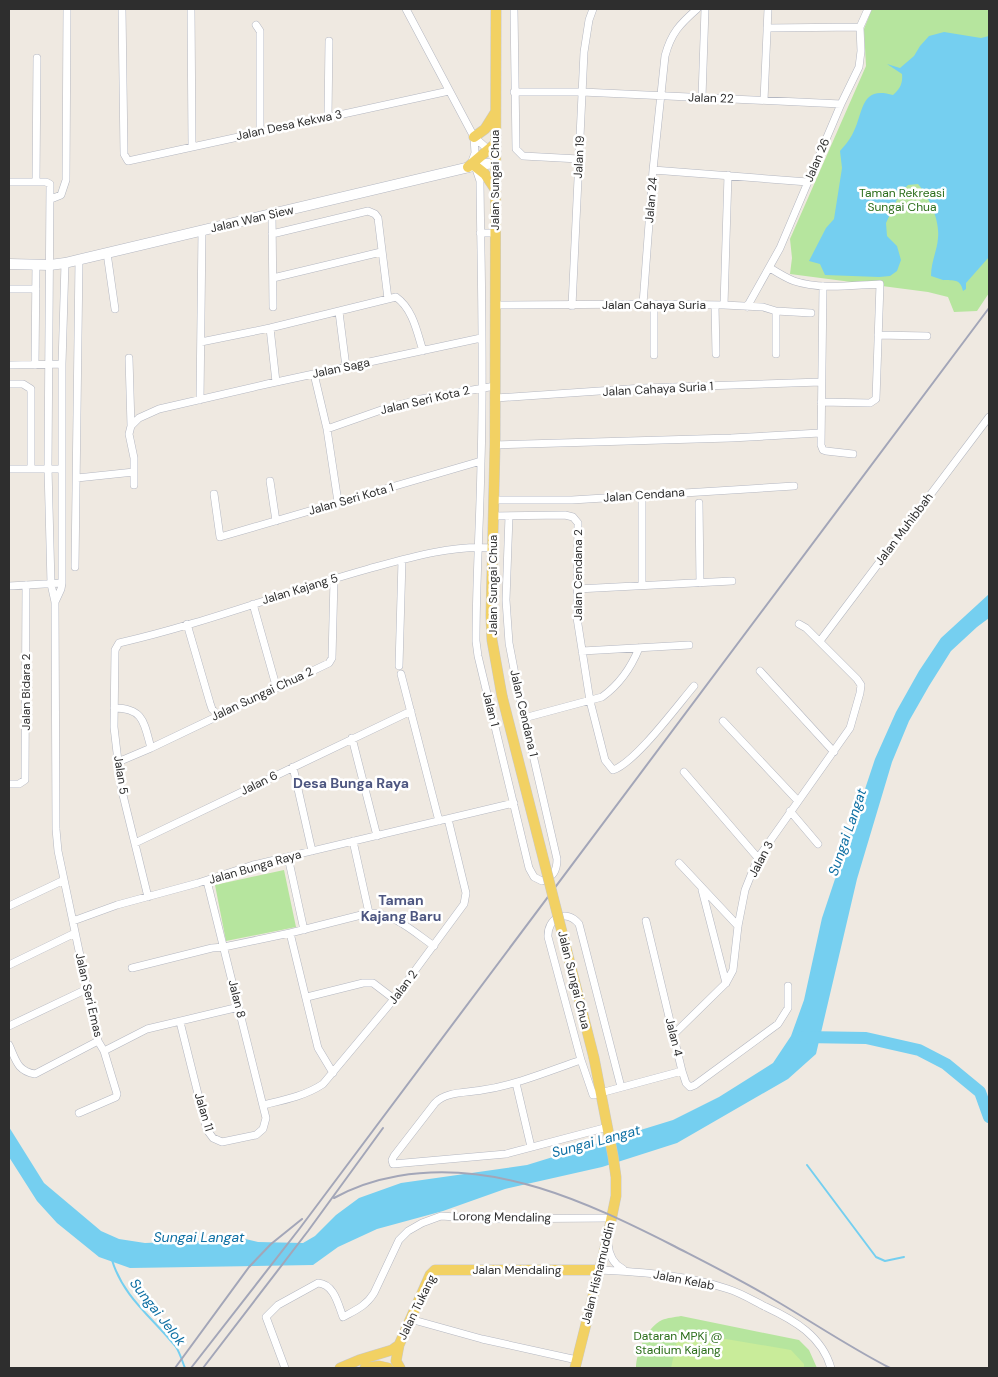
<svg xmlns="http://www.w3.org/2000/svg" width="998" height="1377" font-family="'DM Sans',sans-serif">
<rect width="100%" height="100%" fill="#efe9e1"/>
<path fill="#b6e59e" d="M872 9H989V293L977 311 954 312 948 297 928 292 790 274 792 258 790 239 866 66 864 29Z
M284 870 296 927 226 941 215 885Z
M681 1316 799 1340 809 1350 817 1368H636C636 1353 647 1327 662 1320 667 1318 675 1317 681 1316Z"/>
<path fill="#c9ec9a" d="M679 1331 791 1350 804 1364V1368H671Z"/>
<path fill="#75cff0" d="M944 32 981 38 989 36V257L966 283V289L963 291C960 278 954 281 943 280 939 279 935 277 931 276 931 262 937 251 938 238 940 220 929 197 918 184L908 185 900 193 886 223 887 236 897 246 901 260 897 271 890 276 879 277 825 275 820 264 809 261 826 228 834 219 842 168 840 151C844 146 849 141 852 135 864 114 859 85 893 95 900 89 903 83 902 74L887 64 900 68 914 56 920 46 929 36Z
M989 594V618L977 627 951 651 929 686 909 721 892 762 857 879 816 1054 788 1079 677 1143 602 1167 505 1189 443 1211 377 1229 338 1247 313 1265 130 1268 99 1257 57 1223 37 1201 9 1157V1127L44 1183 101 1231 119 1239 145 1243 225 1240 237 1237 258 1242 303 1243 315 1236 336 1215 359 1198 401 1183 527 1165 673 1120 719 1097 773 1063 791 1036 804 1000 822 918 875 759 896 712 919 671 941 638Z"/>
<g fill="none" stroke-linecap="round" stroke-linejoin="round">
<path stroke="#75cff0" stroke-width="2" d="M807 1165 876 1257 885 1261 904 1257
M112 1260C123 1297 153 1318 176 1347 180 1353 182 1361 185 1368"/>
<path stroke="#75cff0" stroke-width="12" d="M804 1037 866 1038 919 1050 946 1064 980 1092 989 1117"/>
<defs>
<path id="street" d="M122 9 124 154 128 161 449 91
M191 9 192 146
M406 9 474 137 490 151
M514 9 516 149 523 156 579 159
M256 25 260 31V131
M767 28 860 27
M514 92H582L841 104
M702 97 705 9
M764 100 768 9
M328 116 329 41
M471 164 475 153 474 137
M475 166 480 181C481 274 484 368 481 462 480 522 476 581 476 641L478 656 529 868 534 877 542 881C553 877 557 871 557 859L518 690 509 643 506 600 509 516
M653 170 808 182
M9 182H46L50 184 48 468 51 584 55 602 56 829 58 851 98 1041 104 1051 117 1094 116 1097 79 1113
M36 182 37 58
M51 199 61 195 66 180 67 9
M272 214 273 307
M480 233H495
M272 234 368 211 375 214 378 218 388 299
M107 253 115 309
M770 268C778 273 786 278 794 281 821 290 852 285 880 284L876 399 870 403 821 402
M273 278 381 252
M823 286 821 445 823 450 826 451 853 454
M9 289H36
M643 304 653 170 665 56C671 33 680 24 697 9
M495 305 654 304 724 305 763 307 776 311 811 313
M715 305 716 354
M724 305 728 175
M572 306 584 52 589 20 593 9
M747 307 780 248 841 104 859 67 861 51 860 27 868 9
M339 312 346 367
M270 328 276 382
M878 335 927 336
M201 342 270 328 396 297C413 309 417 332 423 351
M776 354V311
M654 355V304
M129 358 131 426
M9 365 62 364
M35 365 36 264
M314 374 327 429 338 502
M9 384H23L31 389V469
M496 398 643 388 821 382
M200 400 202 230
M327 429 384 409 421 399 495 386
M495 445 731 438 820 433
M9 469H62
M77 478 134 472
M270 481 276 521
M134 485V458L129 434 131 426 139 418 159 409 267 384 481 338
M214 494 220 537 481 461
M642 495V585
M494 500H572L794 486
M699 503 700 583
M493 516 565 515 573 517 578 523 577 618 590 701 605 760 613 770C635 763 677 706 694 686
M75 567 79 260
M9 586 62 583
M577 589 732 581
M55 602 61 589 62 583V364L65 263
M253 604 275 682 280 686
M187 624 210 703 212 709 218 715
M820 641 989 417
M582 651 689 645
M399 666 402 560
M760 671 834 752
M401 674 439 821
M114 708C144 708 144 723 151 748
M524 718 602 697C620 684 631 668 639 648
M723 721 798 801
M352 738 377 836
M118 762 151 748 329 663 332 658 334 579
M293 767 312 851
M684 772 758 858
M9 784H19L25 780 26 585
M790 811 818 844
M353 841 369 913
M135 843 411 711
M288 857 304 930
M679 863 738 926
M702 890 726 983
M148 897 121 787 114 727 115 650 119 643C203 624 285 592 368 569 408 558 451 545 492 548
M9 906 64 880
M73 921 117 905 198 883 253 865 514 803
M646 921 682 1071 686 1083 690 1087 695 1085 778 1024 788 1008V986
M290 933 318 1048 333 1073
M9 965 75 933
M132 968 212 948 224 947 290 933 369 913C393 912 415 933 434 946
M307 997 363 983H373L394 999
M180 1022 207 1130 213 1138 222 1142 256 1135 263 1129 266 1118 207 881
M9 1026 87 989
M674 1034 726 983 733 970 738 926 745 890 751 875 758 858 850 728 860 693 861 685 857 679 806 628 799 624
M9 1045C16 1060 17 1071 35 1074L98 1041
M104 1051 147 1029 239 1007
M581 1060C549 1071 516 1085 482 1090 467 1093 446 1091 435 1103L394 1156 392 1160 393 1164 506 1154 608 1127
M516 1083 531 1147
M621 1087 579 924C566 908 547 918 548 937L581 1060 593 1095 682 1071
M263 1105C284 1100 305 1096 323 1084L394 999 464 904 466 893 448 819
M608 1244C609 1255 613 1264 623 1269
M599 1270C642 1272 686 1275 728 1289 741 1293 754 1301 766 1307 794 1320 822 1336 831 1368
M410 1319 482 1339 577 1360
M285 1368 266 1317 278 1305 318 1283C334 1284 338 1304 343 1317 356 1310 366 1306 374 1293L399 1240 408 1231 422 1223 441 1216 486 1219 612 1218"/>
<path id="secondary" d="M9 264 50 265 65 263 478 165 495 163"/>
<path id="primary" d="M496 9 495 445 491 616 492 640 502 696
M474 137 485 129 495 113
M475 166 485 174 495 189
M468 167 495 144
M340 1368 359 1360 392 1350 399 1345
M365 1368 379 1366 388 1368
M400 1368 396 1361 399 1345 430 1275 435 1270H599
M575 1368 607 1240 616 1196V1177L613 1156 594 1058"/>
</defs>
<use href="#street" stroke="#b4b7c1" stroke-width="8"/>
<use href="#secondary" stroke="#b4b7c1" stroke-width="11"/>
<use href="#primary" stroke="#c9c9c9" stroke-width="11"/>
<use href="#street" stroke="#fff" stroke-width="7"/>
<use href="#secondary" stroke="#fff" stroke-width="10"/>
<use href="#primary" stroke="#f2d163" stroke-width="10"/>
<path stroke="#a3a6b8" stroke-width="2" d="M334 1198C354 1187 375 1180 398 1176 495 1159 587 1202 672 1245 703 1261 735 1277 766 1295 808 1319 847 1346 890 1368
M175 1368 249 1267 271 1244 302 1219
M191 1368 300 1228 989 308
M203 1368 308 1231 383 1128"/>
<defs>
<path id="primary-bridge" d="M502 696 594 1058"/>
</defs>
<use href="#primary-bridge" stroke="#c9c9c9" stroke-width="11" stroke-linecap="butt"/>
<use href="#primary-bridge" stroke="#f2d163" stroke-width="10"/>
</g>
<g text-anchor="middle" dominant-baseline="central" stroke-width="5" stroke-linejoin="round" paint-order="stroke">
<g font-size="12" fill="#2e2e2e" stroke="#fff">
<text transform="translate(711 98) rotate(2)">Jalan 22</text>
<text transform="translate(289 125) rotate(-12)">Jalan Desa Kekwa 3</text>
<text transform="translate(579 157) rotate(-87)">Jalan 19</text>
<text transform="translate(817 160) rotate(-67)">Jalan 26</text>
<text transform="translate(495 180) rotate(-90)">Jalan Sungai Chua</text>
<text transform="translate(651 200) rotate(-85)">Jalan 24</text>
<text transform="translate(252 219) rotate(-13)">Jalan Wan Siew</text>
<text x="654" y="305">Jalan Cahaya Suria</text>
<text transform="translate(341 368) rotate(-12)">Jalan Saga</text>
<text transform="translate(658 389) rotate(-3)">Jalan Cahaya Suria 1</text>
<text transform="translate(425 400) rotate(-13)">Jalan Seri Kota 2</text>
<text transform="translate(644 495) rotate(-4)">Jalan Cendana</text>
<text transform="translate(351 499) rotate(-16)">Jalan Seri Kota 1</text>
<text transform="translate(904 529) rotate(-53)">Jalan Muhibbah</text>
<text transform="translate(578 575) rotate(-90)">Jalan Cendana 2</text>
<text transform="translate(493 585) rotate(-90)">Jalan Sungai Chua</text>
<text transform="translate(300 589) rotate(-17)">Jalan Kajang 5</text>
<text transform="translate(26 692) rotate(-90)">Jalan Bidara 2</text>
<text transform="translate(262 694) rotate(-25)">Jalan Sungai Chua 2</text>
<text transform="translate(491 709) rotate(76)">Jalan 1</text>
<text transform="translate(524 713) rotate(77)">Jalan Cendana 1</text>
<text transform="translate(121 775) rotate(81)">Jalan 5</text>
<text transform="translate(259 783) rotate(-26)">Jalan 6</text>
<text transform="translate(761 859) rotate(-62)">Jalan 3</text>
<text transform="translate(255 867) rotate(-16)">Jalan Bunga Raya</text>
<text transform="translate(574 980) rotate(76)">Jalan Sungai Chua</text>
<text transform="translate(403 987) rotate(-53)">Jalan 2</text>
<text transform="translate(89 995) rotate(77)">Jalan Seri Emas</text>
<text transform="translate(237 999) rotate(76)">Jalan 8</text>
<text transform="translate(674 1037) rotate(76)">Jalan 4</text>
<text transform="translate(204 1112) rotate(73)">Jalan 11</text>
<text transform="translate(502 1217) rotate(1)">Lorong Mendaling</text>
<text x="517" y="1270">Jalan Mendaling</text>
<text transform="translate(598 1273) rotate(-76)">Jalan Hishamuddin</text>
<text transform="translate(684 1280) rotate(11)">Jalan Kelab</text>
<text transform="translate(417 1307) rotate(-64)">Jalan Tukang</text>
</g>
<g font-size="12" fill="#2c6e1b" stroke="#fff">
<text x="902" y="193">Taman Rekreasi<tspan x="902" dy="14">Sungai Chua</tspan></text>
<text x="678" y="1336">Dataran MPKj @<tspan x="678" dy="14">Stadium Kajang</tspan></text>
</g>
<g font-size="14" font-weight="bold" fill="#4d5680" stroke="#fff">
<text x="351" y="783">Desa Bunga Raya</text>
<text x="401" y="900">Taman<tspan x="401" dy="16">Kajang Baru</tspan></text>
</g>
<g font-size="14" font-style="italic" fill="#0d6fa3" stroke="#fff">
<text transform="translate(847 832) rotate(-71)">Sungai Langat</text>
<text transform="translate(596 1141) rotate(-15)">Sungai Langat</text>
<text x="199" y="1237">Sungai Langat</text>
<text transform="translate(158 1312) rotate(52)">Sungai Jelok</text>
</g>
</g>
<rect width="998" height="1377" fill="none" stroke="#2e2e2e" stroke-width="20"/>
</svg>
